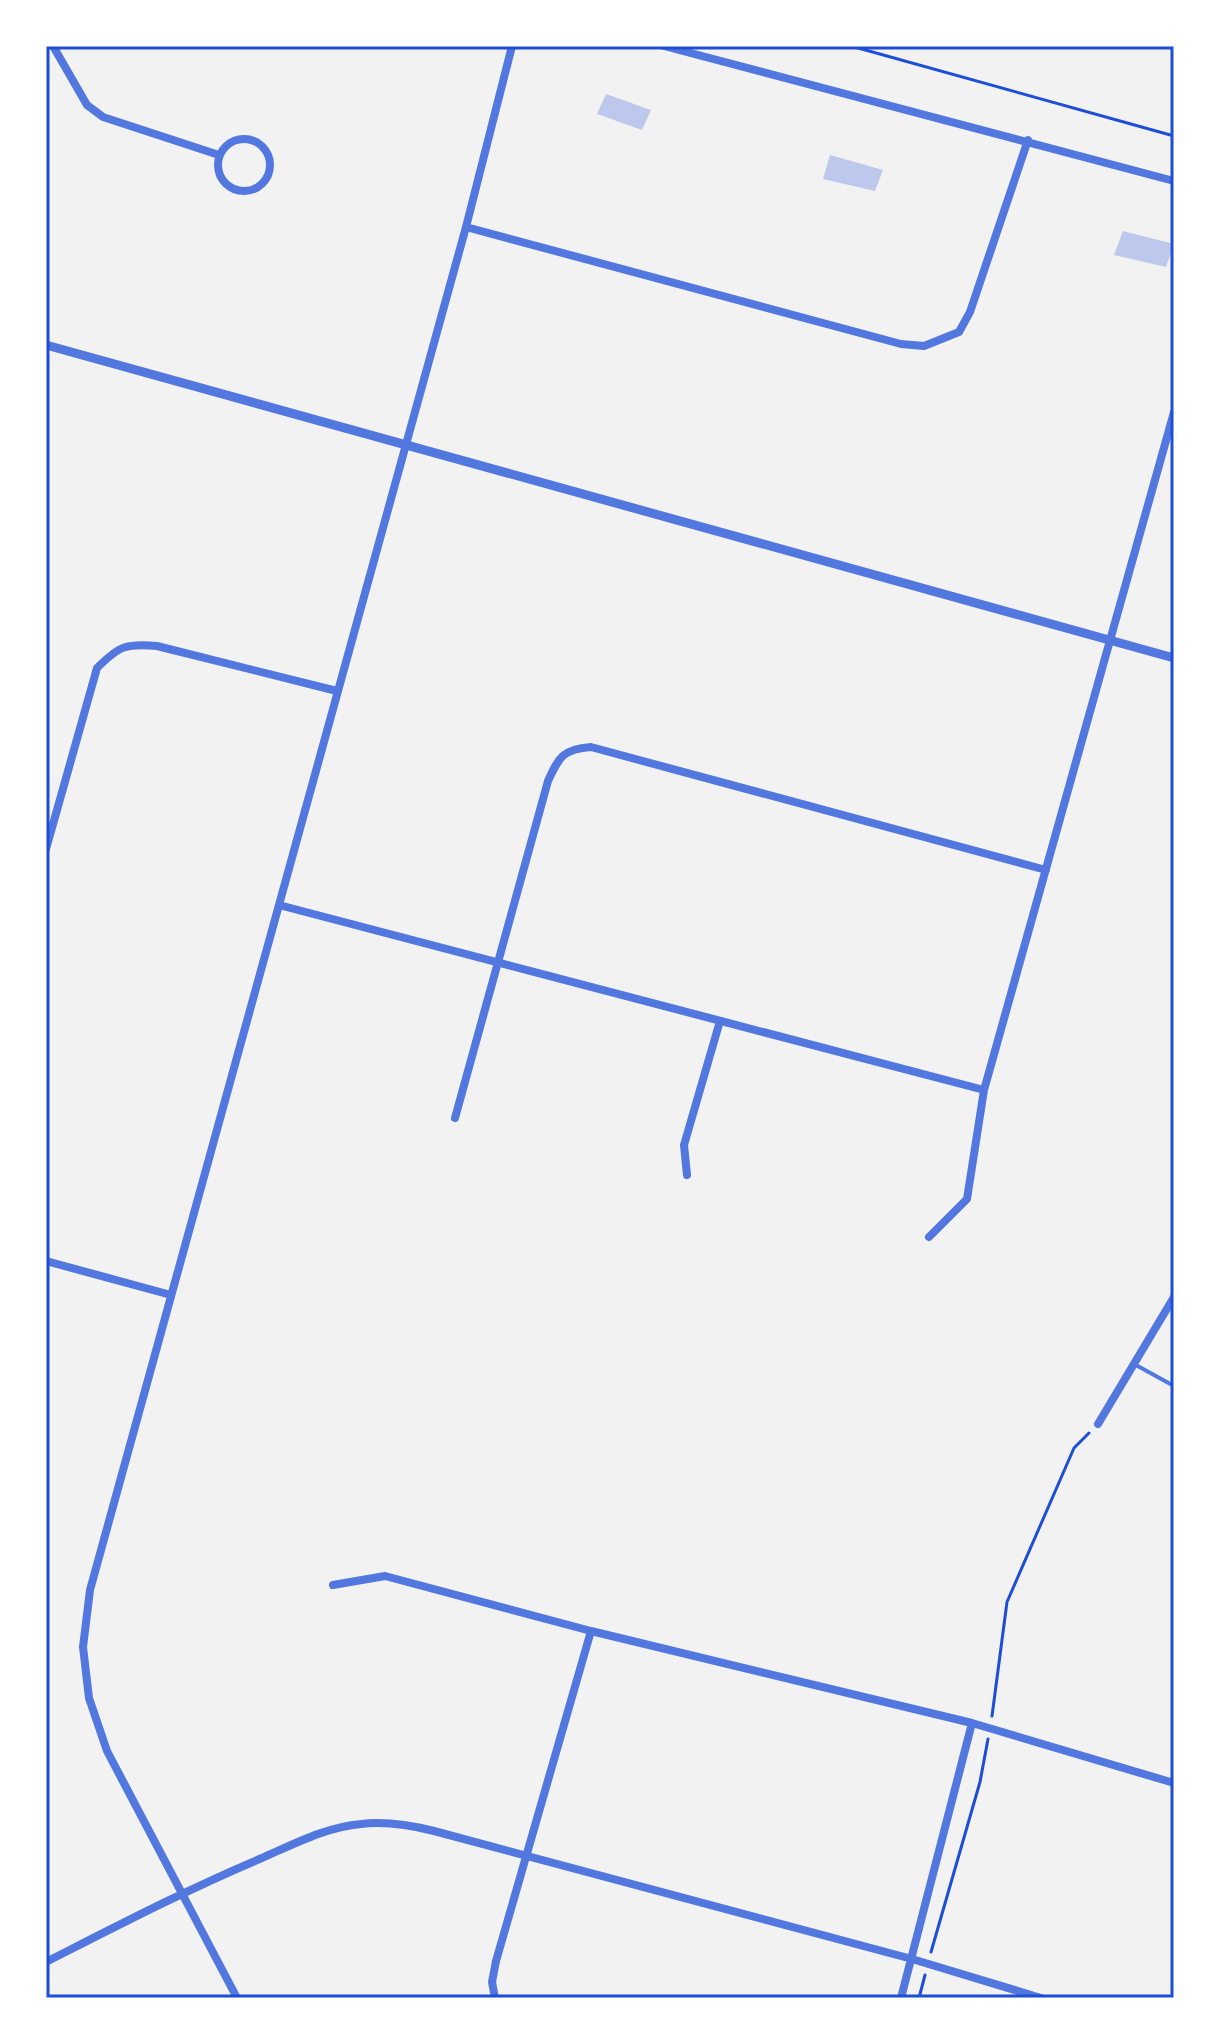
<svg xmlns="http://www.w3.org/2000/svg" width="1220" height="2044" font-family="'Zilla Slab',serif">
<rect width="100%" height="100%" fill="#f2f2f2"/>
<path fill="#bdc9ec" d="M606 94 651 110 642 130 597 114Z
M830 155 883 170 875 191 823 179Z
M1123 231 1174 244 1166 267 1114 255Z"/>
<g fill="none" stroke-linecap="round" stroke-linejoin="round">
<path stroke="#1d4ed8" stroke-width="3" d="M851 46 1174 136
M992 1716 1007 1602 1074 1448 1089 1433
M931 1952 980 1782 988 1739
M919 1998 925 1975"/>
<path stroke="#5277de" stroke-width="4" d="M1134 1364 1174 1386"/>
<path stroke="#5277de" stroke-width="8" d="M53 46 87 105 103 117 219 155
M664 46 1174 181
M218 165a26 26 0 1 1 52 0a26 26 0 1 1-52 0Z
M466 227 901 344 924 346 959 332 970 312 1028 140
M46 849 97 668C119 646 126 643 157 646L337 691
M279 905 984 1090
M455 1118 548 781C559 757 563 749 591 747L1046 870
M687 1175 684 1145 720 1021
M929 1237 967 1199 984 1090 1174 412
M46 1261 171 1295
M1098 1424 1174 1297
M333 1585 385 1576 591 1631 972 1723 1174 1783
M46 1962C117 1926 188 1889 262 1858 294 1844 326 1827 361 1824 386 1821 410 1825 434 1831L912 1959 1041 1998
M237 1998 107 1751 89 1698 83 1647 90 1590 466 227 512 46
M495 1998 492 1982 496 1961 591 1631
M901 1998 972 1723"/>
<path stroke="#5277de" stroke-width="9" d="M46 345 1174 658"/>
</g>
<rect width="1220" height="2044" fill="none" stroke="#ffffff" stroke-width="96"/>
<rect x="48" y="48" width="1124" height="1948" fill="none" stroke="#1d4ed8" stroke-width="3"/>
</svg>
